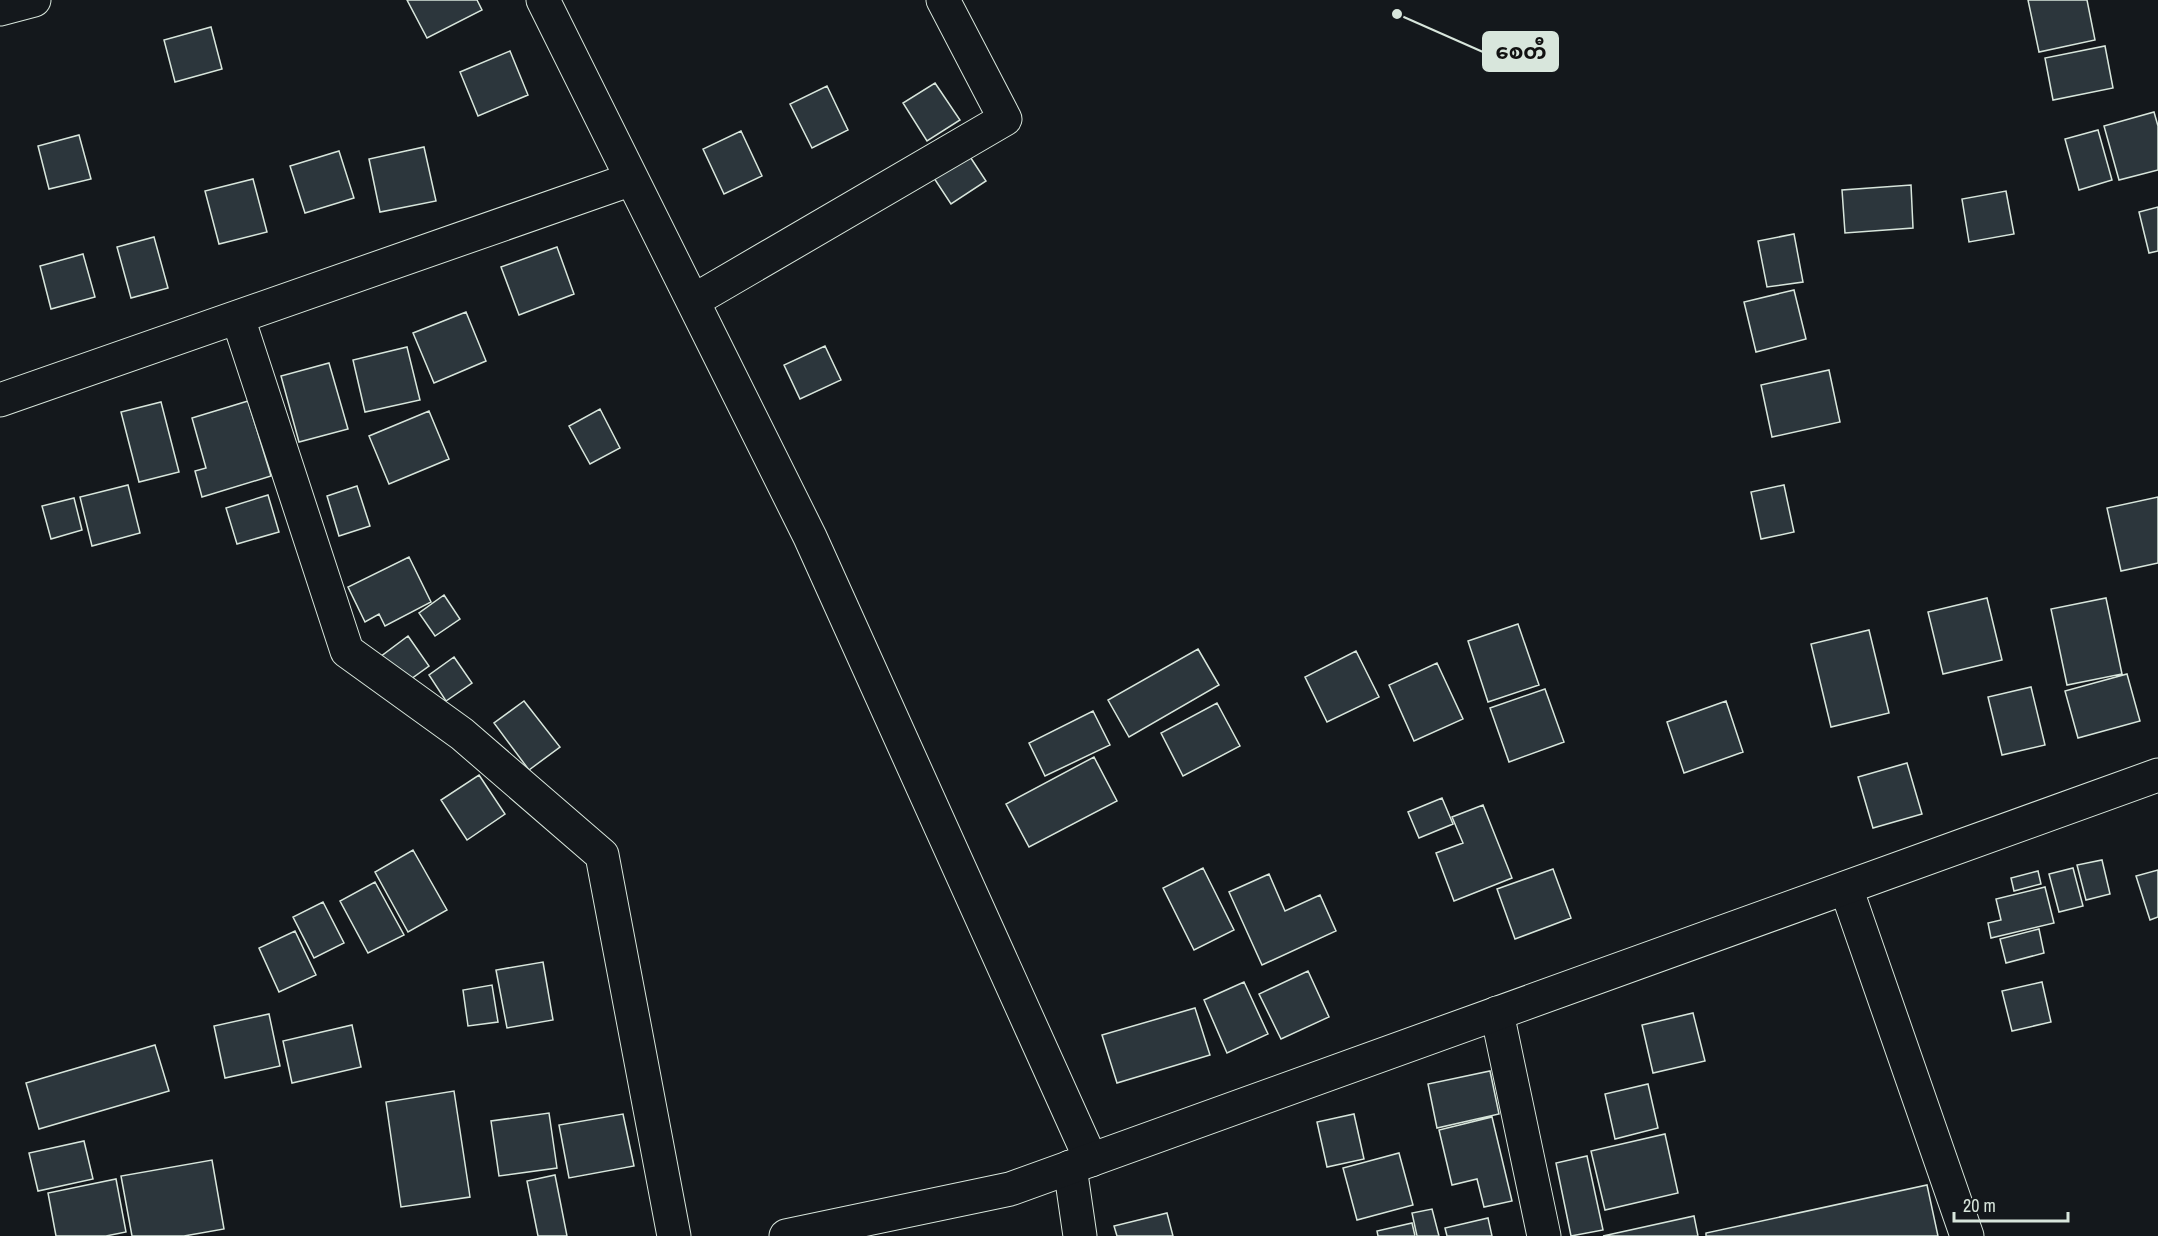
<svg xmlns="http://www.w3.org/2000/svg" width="2158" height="1236" font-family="'Archivo Narrow','Noto Sans Myanmar',sans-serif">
<rect width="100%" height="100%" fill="#14181c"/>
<path fill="#2c363c" stroke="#d8e6dc" stroke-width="1.5" d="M407 0H477L482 10 427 38Z
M2028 0H2087L2095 40 2039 52Z
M211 27 222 69 175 82 164 40Z
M2105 46 2113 88 2053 100 2045 58Z
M510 51 528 95 478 116 460 72Z
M935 83 960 120 927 141 903 103Z
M827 86 848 130 812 148 790 104Z
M2154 112 2158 126V170L2119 180 2104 126Z
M2098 130 2112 180 2079 190 2065 139Z
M741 131 762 176 724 194 703 149Z
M79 135 91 179 49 189 38 146Z
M963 146 986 181 951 204 928 169Z
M424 147 436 201 380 212 369 159Z
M339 151 354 198 305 213 290 166Z
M253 179 267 232 219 244 205 191Z
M1911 185 1913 228 1845 233 1842 190Z
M2006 191 2014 234 1969 242 1962 199Z
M2158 207V251L2149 253 2139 212Z
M1794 234 1803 282 1767 287 1758 241Z
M154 237 168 288 131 298 117 247Z
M557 247 574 294 519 315 501 267Z
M83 254 95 297 51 309 40 266Z
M1794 290 1806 339 1756 352 1744 302Z
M466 312 486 361 434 383 413 333Z
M825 346 841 380 800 399 784 365Z
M407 347 420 400 365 412 353 360Z
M329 363 348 429 299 442 281 376Z
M1829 370 1840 422 1772 437 1761 385Z
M248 401 271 476 202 497 195 471 206 468 192 418Z
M161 402 179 472 139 482 121 412Z
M600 409 620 448 590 464 569 426Z
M429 411 449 459 389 484 369 436Z
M128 485 140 533 92 546 80 497Z
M1784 485 1794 532 1761 539 1751 492Z
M357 486 370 526 339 536 327 496Z
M268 495 279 532 237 544 226 508Z
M2158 497V563L2121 571 2107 508Z
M74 498 82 530 51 539 42 506Z
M409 557 431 602 385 626 379 614 365 622 348 587Z
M444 595 460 619 435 636 419 613Z
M1987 598 2002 660 1943 674 1928 612Z
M2106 598 2122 674 2067 685 2051 609Z
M1518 624 1539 685 1488 702 1468 641Z
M1869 630 1889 713 1831 727 1811 644Z
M408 636 429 666 397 689 376 660Z
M1198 649 1219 685 1129 737 1108 700Z
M1356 651 1379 697 1327 722 1305 677Z
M454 657 472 683 446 701 429 675Z
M1437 663 1463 719 1414 741 1389 685Z
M2127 674 2140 721 2078 738 2065 691Z
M2031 687 2045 745 2002 755 1988 697Z
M1545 689 1564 742 1509 762 1490 708Z
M524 701 560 747 529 770 494 723Z
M1726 701 1743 752 1684 773 1667 722Z
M1217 703 1240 746 1183 776 1161 733Z
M1093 711 1110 745 1045 776 1029 743Z
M1094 757 1117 801 1029 847 1006 804Z
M1907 763 1922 814 1873 828 1858 777Z
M479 775 505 814 467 840 441 800Z
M1442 798 1453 824 1419 838 1408 812Z
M1483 805 1512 878 1454 901 1436 853 1463 843 1452 817Z
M413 850 447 910 408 932 375 872Z
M2102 860 2110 894 2086 900 2077 865Z
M1203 868 1234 930 1194 950 1163 888Z
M2073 868 2083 906 2059 912 2049 874Z
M1553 869 1571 918 1515 939 1497 889Z
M2158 870V917L2150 920 2136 876Z
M2038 871 2041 884 2014 891 2011 878Z
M1269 874 1285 911 1320 895 1336 931 1262 965 1229 892Z
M375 882 404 935 368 953 340 901Z
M2045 887 2054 923 1991 938 1988 923 2001 920 1996 899Z
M323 902 344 943 314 958 293 917Z
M2039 929 2044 953 2006 963 2000 939Z
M295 931 316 975 279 992 259 948Z
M543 962 553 1020 507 1028 496 970Z
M1308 971 1329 1017 1281 1039 1259 994Z
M1244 982 1268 1034 1227 1053 1204 1000Z
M2042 982 2051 1022 2012 1031 2002 991Z
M492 985 498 1022 468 1026 463 990Z
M1195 1008 1210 1055 1117 1083 1102 1035Z
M1693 1013 1705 1061 1653 1073 1642 1025Z
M269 1014 280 1066 225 1078 214 1026Z
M352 1025 361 1067 292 1083 283 1041Z
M155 1045 169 1091 39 1129 26 1083Z
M1490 1071 1499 1114 1437 1128 1428 1084Z
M1648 1084 1658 1128 1615 1139 1605 1094Z
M454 1091 470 1197 401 1207 386 1102Z
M549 1113 557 1168 499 1176 491 1121Z
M623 1114 634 1166 569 1178 559 1125Z
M1354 1114 1364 1159 1327 1167 1317 1122Z
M1492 1117 1512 1201 1484 1207 1477 1179 1452 1185 1439 1130Z
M1665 1134 1678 1193 1605 1210 1591 1151Z
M84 1141 93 1179 38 1191 29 1153Z
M1399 1153 1413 1205 1357 1220 1343 1168Z
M1587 1156 1603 1230 1571 1236 1556 1163Z
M212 1160 224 1229 184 1236H132L121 1176Z
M555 1175 567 1236H538L527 1181Z
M116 1179 126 1232 106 1236H56L48 1193Z
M1927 1185 1938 1236H1706V1233Z
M1432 1209 1439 1236H1417L1412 1213Z
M1167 1213 1173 1236H1117L1114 1226Z
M1694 1216 1698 1236H1603Z
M1488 1218 1492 1236H1447L1445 1228Z
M1412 1223 1415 1236H1378L1377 1231Z"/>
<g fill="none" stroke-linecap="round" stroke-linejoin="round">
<defs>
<path id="minor" d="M543 0 810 537 1091 1160
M0 9 34 0
M693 301 1005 119 943 0
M238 318 347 651 462 734 602 855 674 1236
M0 400 632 179
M1846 888 1967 1236
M1497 1013 1544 1236
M1070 1167 1080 1236"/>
<path id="highway" d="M786 1236 1010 1189 2158 775"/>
</defs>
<use href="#minor" stroke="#d8e6dc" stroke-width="35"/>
<use href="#highway" stroke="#d8e6dc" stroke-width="35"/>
<use href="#minor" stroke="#14181c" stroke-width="33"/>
<use href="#highway" stroke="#14181c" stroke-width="33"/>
</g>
<path fill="none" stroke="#d8e6dc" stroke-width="2" d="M1397 14L1483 52"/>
<circle fill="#d8e6dc" stroke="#14181c" stroke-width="2" cx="1397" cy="14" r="6"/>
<rect fill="#d8e6dc" stroke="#d8e6dc" stroke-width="2" x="1483" y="32" width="75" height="39" rx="6"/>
<g font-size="21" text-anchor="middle" font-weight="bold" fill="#111">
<text x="1521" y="59">စေတီ</text>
</g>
<path d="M1954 1212v9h114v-9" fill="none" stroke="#d8e6dc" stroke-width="3"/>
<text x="1963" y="1212" font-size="18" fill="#d8e6dc" stroke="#14181c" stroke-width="4.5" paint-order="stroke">20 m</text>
</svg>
